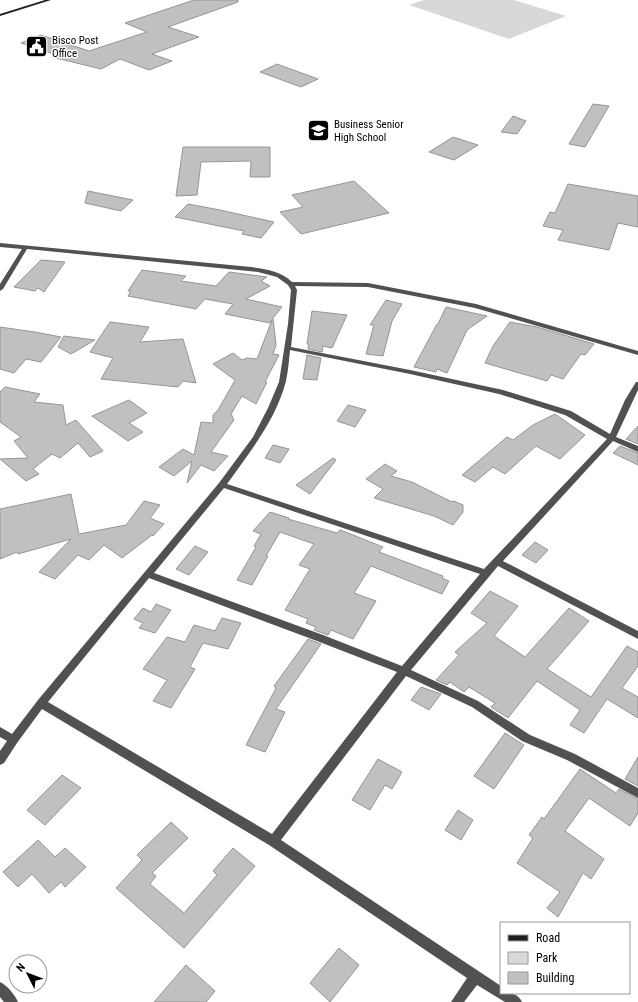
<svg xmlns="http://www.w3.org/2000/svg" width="638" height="1002" font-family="'Roboto Condensed',sans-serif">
<rect width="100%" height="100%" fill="#fff"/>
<path fill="#d8d8d8" d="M424 0H514L566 16 509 39 409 5Z"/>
<path fill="#c0c0c0" stroke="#959595" d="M194 0H238V2L168 27 199 37 152 54 172 61 149 70 120 59 101 69 52 57 56 55 21 43 41 35 89 51 147 32 125 23Z
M277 64 318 79 301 87 260 72Z
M593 104 609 106 585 147 569 144Z
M513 116 526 121 517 134 501 132Z
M453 137 478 145 454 160 429 152Z
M183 147H270V177H250L251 161 201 162 197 195 176 196Z
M354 181 389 213 301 234 280 212 303 207 292 195Z
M568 184 638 196V227L618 223 609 250 558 240 563 230 543 226 550 212 555 213Z
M88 191 133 200 121 211 85 203Z
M188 204 220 210 274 222 261 238 242 234 244 231 175 217Z
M41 260 65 262 44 292 38 288 35 291 14 287Z
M142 270 186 276 181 281 216 286 229 272 267 277 261 281 270 286 246 299 282 307 273 318 276 345 273 354 279 355 265 382H267L256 404 242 396 231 414 234 420 211 452 228 456 214 471 201 465 187 483 192 461 174 476 159 467 183 449 194 455 201 422 213 423V415L218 410 235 380 213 364 233 353 242 360 247 358 257 359 272 320 270 323 225 314 233 304 205 299 196 309 128 296 131 291H128Z
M386 300 402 304 392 321 383 356 366 354 374 325H370Z
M446 307 487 316 467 330 447 373 437 369 436 372 414 367 437 324H438Z
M312 311 347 315 332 348 323 346 322 352 308 349 309 344H307Z
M110 322 149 327 140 342 183 339 196 383 183 381 178 387 101 379 113 358 90 352Z
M510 322 537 327 594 344 585 355 581 354 563 379 551 375 547 381 485 363 493 346Z
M0 327 35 332 61 337 41 362 26 359 14 373 0 369Z
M64 336 95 340 71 354 58 347Z
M307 355 321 358 317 380 303 379Z
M5 387 40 394 34 402 63 405 66 425 76 420 103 451 90 457 78 443 60 458 52 454 33 469 39 474 26 481 0 459 28 458 14 441 21 437 0 422V392Z
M129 400 147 413 129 423 143 432 128 441 92 416Z
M348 405 366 410 355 427 337 421Z
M555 414 585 435 560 459 536 446 505 474 493 467 475 482 462 475 507 437 513 440 533 425Z
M638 426V444L626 439Z
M273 445 289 449 280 463 265 458Z
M620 446 638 453V465L613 453Z
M333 458 336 460 310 494 296 485Z
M385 464 397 471 391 476 412 482 452 502 454 501 463 505V512L453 525 434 516 374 498 383 489 366 479Z
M71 494 79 534 126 525 144 501 160 505 150 518 164 524 153 536 152 535 122 558 104 545 89 560 78 555 55 579 39 572 71 539 18 554 17 552 0 559V509Z
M270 512 289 518 288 519 337 533 340 530 343 531 383 547 379 552 443 576 442 578 449 581 442 594 371 566 354 593 376 601 353 639 331 630 328 635 314 630 316 627 306 623 308 619 285 610 310 569 299 565 314 544 280 532 266 556H268L252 585 237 580 256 547 254 546 261 534 253 531Z
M535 542 548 550 536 563 522 555Z
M195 546 208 552 189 575 176 569Z
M490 591 518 606 494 636 525 657 569 608 589 621 547 669 591 697 627 646 638 652V666L622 688 638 697V718L607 699 584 733 570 725 580 710 537 681 508 718 491 707 495 703 469 687 464 692 450 682 447 685 436 680 459 655 455 652 487 623 471 613Z
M156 604 171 610 155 633 139 628 143 623 134 619 143 608 151 612Z
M222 618 241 623 228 649 203 643 190 667 195 669 171 708 153 701 167 680 143 669 167 637 185 642 194 625 215 631Z
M308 639 321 644 276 709 285 712 265 752 246 745 276 688 274 686Z
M421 687 441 694 429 710 411 700Z
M505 733 524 745 494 789 474 776Z
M638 757V786L625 779Z
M378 759 402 772 392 789 385 785 370 810 352 800Z
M580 769 616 793 619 789 638 799V813L630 826 589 798 565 831 604 859 591 879 583 873 558 917 547 908 560 892 517 863 533 838 529 835 542 817 544 819Z
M62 775 81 788 45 825 27 810Z
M458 810 473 820 461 840 445 830Z
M171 822 188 838 152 873 156 876 150 884 184 913 217 875 213 871 233 848 255 866 184 948 116 888 142 860 137 855Z
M38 840 55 857 65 848 86 867 65 887 61 882 49 893 32 874 18 887 3 872Z
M339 948 359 965 330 1002 310 983Z
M186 965 215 991 206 1002H154Z"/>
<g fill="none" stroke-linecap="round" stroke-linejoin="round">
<path fill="#515151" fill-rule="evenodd" d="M0 243 251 267C266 269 281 271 292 282L368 283 476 304 638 351V355L475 308 368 287 295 286 297 290 291 347 410 370 503 390 571 411 610 434 625 400 636 382H638V390L616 437 638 446V452L613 441 503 561 638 631V639L498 566 411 670 478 701 530 735 575 754 638 788V798L567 760 522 741 472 707 406 676 281 840 501 986V993C510 993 518 993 522 1002H505L477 985 464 1002H451L467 978 269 845 42 709 17 743 4 763 0 765V751L7 741 0 737V727L12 734 38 700 219 483 253 437 268 408 279 382 288 324 291 290 288 285 277 277 258 272 27 249 3 289 0 291V284L22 249 0 247ZM290 350 410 374 499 394 565 415 607 439 484 569 227 484C249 453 276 420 286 381 288 371 289 361 290 350ZM224 488 480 574 402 666 323 635 154 573ZM149 578 317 641 397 672 272 834 48 702Z
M0 982C7 985 15 995 18 1002H4L0 997Z"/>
<path fill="#1e1e1e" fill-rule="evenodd" d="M45 0H51L0 16V14Z"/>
</g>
<defs>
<symbol id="civic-square" viewBox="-11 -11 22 22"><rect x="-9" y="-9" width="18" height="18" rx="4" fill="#000" stroke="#fff"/><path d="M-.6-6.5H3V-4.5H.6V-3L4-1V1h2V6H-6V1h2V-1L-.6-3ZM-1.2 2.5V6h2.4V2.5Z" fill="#fff"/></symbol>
<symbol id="school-square" viewBox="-11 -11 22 22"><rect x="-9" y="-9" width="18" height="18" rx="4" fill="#000" stroke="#fff"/><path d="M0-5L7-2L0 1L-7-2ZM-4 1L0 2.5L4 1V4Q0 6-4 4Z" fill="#fff"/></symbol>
</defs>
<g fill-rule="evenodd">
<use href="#civic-square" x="24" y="34" width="25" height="25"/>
<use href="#school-square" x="306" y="118" width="25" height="25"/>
</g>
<g text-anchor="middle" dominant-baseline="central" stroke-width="3" stroke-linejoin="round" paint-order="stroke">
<g font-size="11" fill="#000" stroke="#fff" text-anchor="start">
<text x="52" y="40">Bisco Post<tspan x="52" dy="13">Office</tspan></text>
<text x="334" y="124">Business Senior<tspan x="334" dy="13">High School</tspan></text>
</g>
</g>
<rect x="500" y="922" width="130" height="72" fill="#ffffff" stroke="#999999"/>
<rect x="508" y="935" width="20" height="6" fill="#1e1e1e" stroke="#999999"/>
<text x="536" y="942" font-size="12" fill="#000000">Road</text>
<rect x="508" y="952" width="20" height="12" fill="#d8d8d8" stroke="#999999"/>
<text x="536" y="962" font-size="12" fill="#000000">Park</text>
<rect x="508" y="972" width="20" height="12" fill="#c0c0c0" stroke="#999999"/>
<text x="536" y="982" font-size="12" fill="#000000">Building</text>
<g transform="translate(28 974) rotate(312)"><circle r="19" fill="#ffffff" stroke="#999999"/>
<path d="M0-3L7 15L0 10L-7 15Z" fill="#000000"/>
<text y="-6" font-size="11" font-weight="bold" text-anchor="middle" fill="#000000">N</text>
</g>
</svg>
